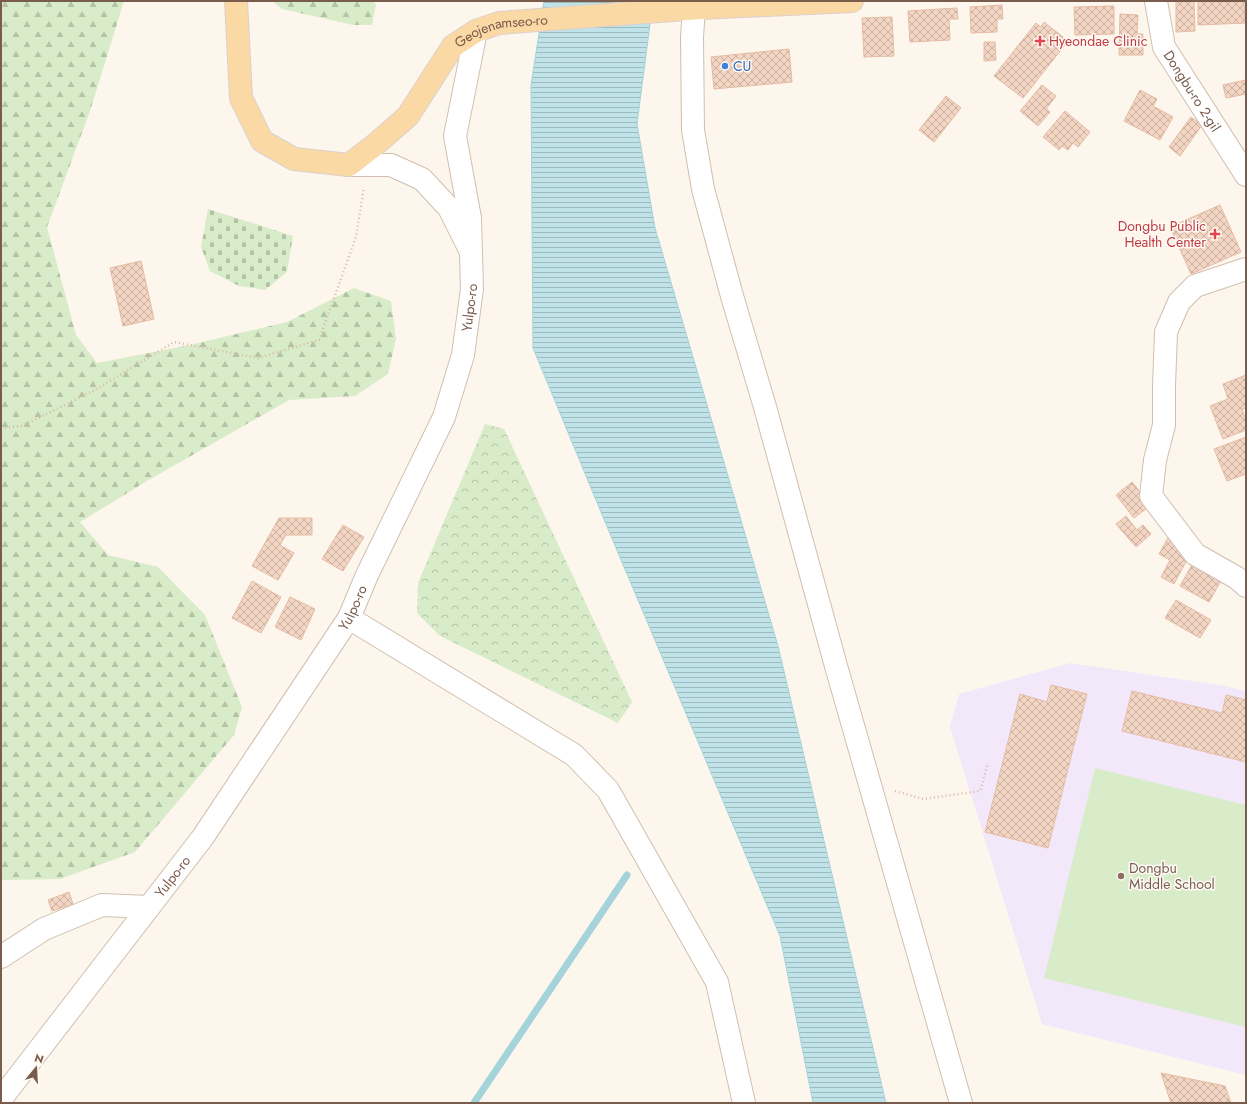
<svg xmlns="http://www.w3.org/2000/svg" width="1247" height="1104" font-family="Jost,sans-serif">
<defs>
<pattern id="forest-firs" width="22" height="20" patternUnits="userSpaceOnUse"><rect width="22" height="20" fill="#d8ecc9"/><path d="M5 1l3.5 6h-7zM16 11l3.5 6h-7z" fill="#b4c2a5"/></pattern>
<pattern id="cemetery-stones" width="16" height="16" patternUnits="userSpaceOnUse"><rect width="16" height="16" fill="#d8ecc9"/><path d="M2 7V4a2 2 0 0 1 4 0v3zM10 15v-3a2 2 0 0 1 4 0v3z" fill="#b4c2a5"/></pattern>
<pattern id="park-crowns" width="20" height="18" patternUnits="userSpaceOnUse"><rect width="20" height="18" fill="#d8ecc9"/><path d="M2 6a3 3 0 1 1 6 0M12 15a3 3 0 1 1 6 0" fill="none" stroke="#b4c2a5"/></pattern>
<pattern id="water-rules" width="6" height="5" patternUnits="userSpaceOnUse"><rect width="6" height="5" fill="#bfe3e8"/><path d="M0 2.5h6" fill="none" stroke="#a0bbbe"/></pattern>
<pattern id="building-cross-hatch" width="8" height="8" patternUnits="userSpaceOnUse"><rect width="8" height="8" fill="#f3d5c3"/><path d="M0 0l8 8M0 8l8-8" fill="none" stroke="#cab0a1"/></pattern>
</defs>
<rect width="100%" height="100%" fill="#fdf6ec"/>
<path fill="#f3e8fa" d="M1070 663 1226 686 1246 691V1075L1042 1024 950 727 959 694Z"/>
<path fill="url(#forest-firs)" d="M1 1H124L90 111 47 227 76 335 97 363 190 345 287 322 354 288 391 301 396 339 388 374 355 396 289 400 147 481 80 522 108 555 158 567 205 615 242 707 234 735 135 852 60 879 1 880Z
M272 1H371L376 4 372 25H353L282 9Z"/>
<path fill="url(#cemetery-stones)" d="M208 209 293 236 287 272 265 290 239 286 210 271 201 247Z"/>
<path fill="url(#park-crowns)" d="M485 424 504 429 632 702 618 723 440 636 417 613 418 583Z"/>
<path fill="#d8ecc9" d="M1095 768 1246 805V1027L1044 978Z"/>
<path fill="url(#water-rules)" stroke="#a5d3da" d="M544 1H653L637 124 655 228 778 646 886 1103H813L780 936 608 529 533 348 531 85Z"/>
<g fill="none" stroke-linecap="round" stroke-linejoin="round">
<path stroke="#a5d3da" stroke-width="7" d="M474 1103 627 875"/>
</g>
<path fill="url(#building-cross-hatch)" stroke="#e6bba3" d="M1176 1H1194L1195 31 1176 32Z
M1198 1H1244L1245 23 1198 25Z
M1002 5 1003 19H997V32L971 33 970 7Z
M1114 6V34L1075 35 1074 7Z
M957 8 958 19H949L950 40 910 42 908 11Z
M1120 14 1138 15 1137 34H1143V55H1119Z
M892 17 894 56 864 57 862 18Z
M1044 22 1068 41 1023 98 994 76 1036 23 1041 27Z
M984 42H995L996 60 984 61Z
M789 49 792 82 714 89 711 57Z
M1246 80V94L1226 98 1223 85Z
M1042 85 1056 96 1046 109 1050 112 1038 126 1020 111Z
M1140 90 1157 99 1153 106 1173 117 1160 140 1124 121Z
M946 96 961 108 934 142 919 130Z
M1065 111 1090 132 1078 147 1073 143 1068 150 1062 146 1059 150 1043 137Z
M1191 117 1202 125 1180 156 1169 147Z
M1220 205 1241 252 1191 274 1170 227Z
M141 261 154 319 123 326 110 268Z
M1246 375V408L1242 409 1246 420V430L1223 439 1210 406 1228 399 1223 384Z
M1246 437V474L1227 481 1214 449Z
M1132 482 1151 505 1134 518 1116 495Z
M1126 516 1137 530 1143 525 1151 534 1136 547 1116 524Z
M279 518H312V535H286L280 545 294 553 278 580 252 566Z
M343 525 364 537 343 571 322 559Z
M1168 538 1182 546 1189 556 1174 584 1161 577 1170 560 1159 554Z
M1193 563 1222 579 1209 602 1180 586Z
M252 581 281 597 261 633 232 618Z
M290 597 315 609 301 640 275 627Z
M1176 600 1211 620 1200 638 1165 618Z
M1051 685 1087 694 1048 848 985 832 1020 694 1047 702Z
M1132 691 1222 713 1226 695 1246 700V762L1122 731Z
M69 892 73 904 52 911 48 900Z
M1161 1073 1225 1086 1231 1103H1171Z"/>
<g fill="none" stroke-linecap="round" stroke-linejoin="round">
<defs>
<g id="minor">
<path id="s1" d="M1156 1 1164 47 1246 175"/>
<path d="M694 8 692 37 693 130 703 189 732 296 765 407 836 666 961 1103"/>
<path d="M349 165H391L422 179 449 208 469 248"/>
<path d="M1246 269 1195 286 1179 302 1166 332 1164 386V425L1155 460 1151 496 1195 554 1237 578 1246 586"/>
<path d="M349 618 574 755 608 790 717 982 744 1103"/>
<path d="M1 957 44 929 102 905 149 907"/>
<path id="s2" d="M1 1099 203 837 349 618 367 575 444 417 463 355 472 289 470 218 455 136 476 31"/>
</g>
<g id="major">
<path id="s3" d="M236 1 241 98 262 141 294 159 349 165 376 144 408 116 453 46 476 31 499 23 700 8 852 1"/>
</g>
</defs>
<use href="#minor" stroke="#d1beb0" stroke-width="24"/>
<use href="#major" stroke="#dad1cd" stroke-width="24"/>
<path stroke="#d9b8a5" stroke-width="2.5" stroke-dasharray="1 3" stroke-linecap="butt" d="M1 428 22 426 95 390 174 342 258 358 319 340 356 237 364 187
M895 791 923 799 980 791 988 763"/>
<use href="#minor" stroke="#fff" stroke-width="22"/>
<use href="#major" stroke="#fbd9a5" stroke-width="22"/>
</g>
<g fill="#e0444e" stroke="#fffaf3" stroke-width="1.5">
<path d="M1038 35h4v4h4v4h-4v4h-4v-4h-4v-4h4z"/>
<path d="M1213 228h4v4h4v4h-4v4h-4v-4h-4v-4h4z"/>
</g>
<circle fill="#3f7fe0" stroke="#fffaf3" stroke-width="1.5" cx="725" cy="66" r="4"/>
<circle fill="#8d6e63" stroke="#fffaf3" stroke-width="1.5" cx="1121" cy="876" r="4"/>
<g text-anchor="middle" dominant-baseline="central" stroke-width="3" stroke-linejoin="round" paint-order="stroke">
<g font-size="14" fill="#7a5c4d" stroke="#fffaf3">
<text stroke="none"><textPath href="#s3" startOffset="449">Geojenamseo-ro</textPath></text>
<text stroke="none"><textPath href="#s1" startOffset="99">Dongbu-ro 2-gil</textPath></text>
<text stroke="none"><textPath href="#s2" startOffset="929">Yulpo-ro</textPath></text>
<text stroke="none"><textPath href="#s2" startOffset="605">Yulpo-ro</textPath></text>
<text stroke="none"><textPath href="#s2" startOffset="281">Yulpo-ro</textPath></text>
</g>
<g font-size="14" fill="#be3a42" stroke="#fffaf3" text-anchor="start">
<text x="1049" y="41">Hyeondae Clinic</text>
<text x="1206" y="226" text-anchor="end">Dongbu Public<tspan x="1206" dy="16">Health Center</tspan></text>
</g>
<g font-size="14" fill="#366cbe" stroke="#fffaf3" text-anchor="start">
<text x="733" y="66">CU</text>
</g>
<g font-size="14" fill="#785e54" stroke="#fffaf3" text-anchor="start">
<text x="1129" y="868">Dongbu<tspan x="1129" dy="16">Middle School</tspan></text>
</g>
</g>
<rect width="1247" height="1104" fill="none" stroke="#7a5c4d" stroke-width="4"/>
<g transform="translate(36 1068) rotate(18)" stroke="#fffaf3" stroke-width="3" paint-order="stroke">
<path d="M0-3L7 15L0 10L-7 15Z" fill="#7a5c4d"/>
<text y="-6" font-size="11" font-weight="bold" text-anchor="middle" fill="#7a5c4d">N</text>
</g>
</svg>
